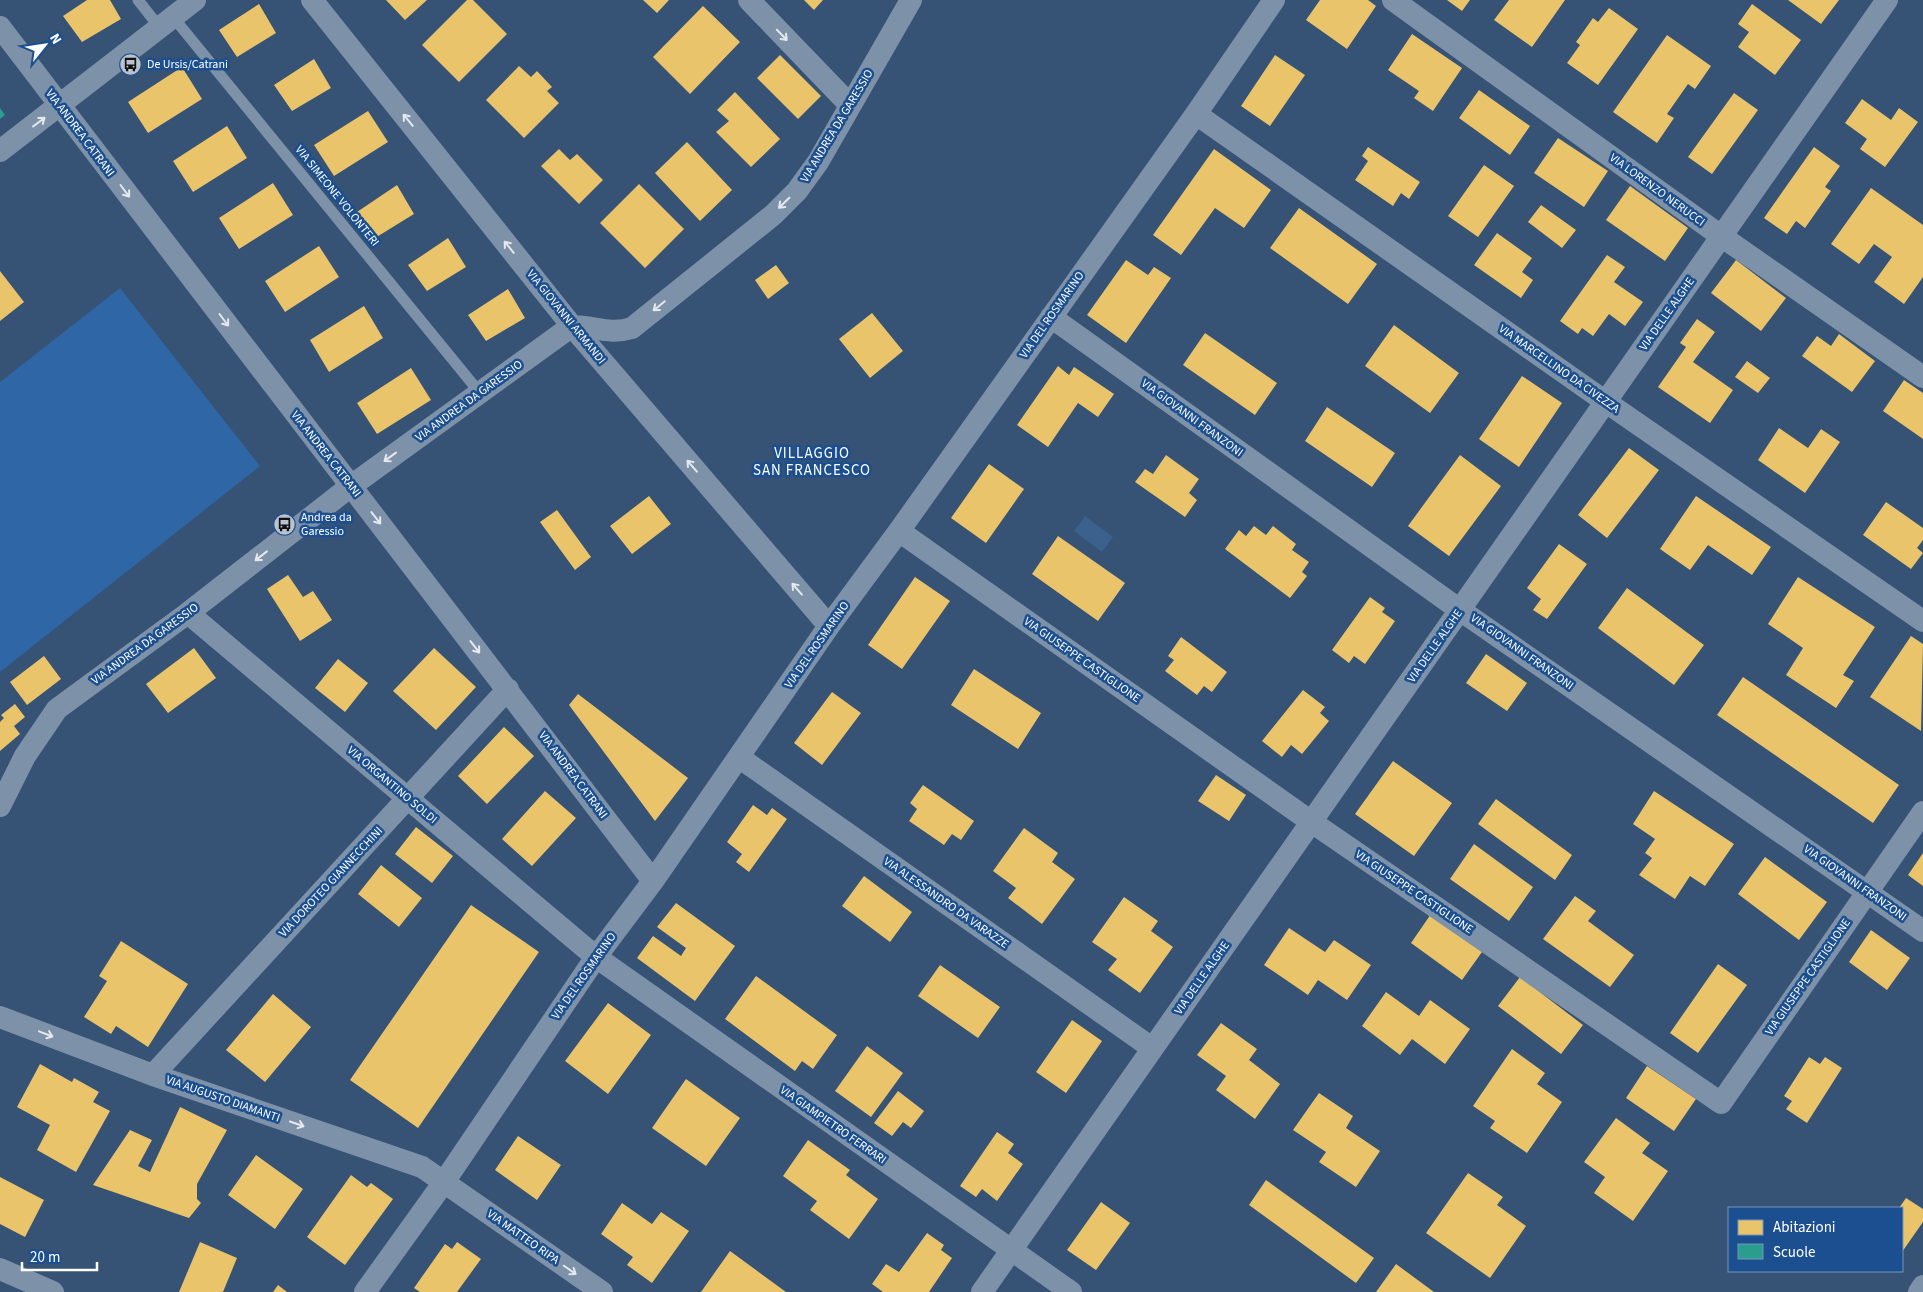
<svg xmlns="http://www.w3.org/2000/svg" width="1923" height="1292" font-family="'Source Sans 3',sans-serif">
<rect width="100%" height="100%" fill="#365274"/>
<path fill="#2f66a5" d="M120 288 260 466 0 672V382Z"/>
<path fill="#3b618d" d="M1085 516 1113 537 1102 552 1074 531Z"/>
<path fill="#e9c46a" d="M87 0H110L121 19 82 42 63 16Z
M386 0H427L405 20Z
M467 0H473L507 34 459 82 422 45Z
M643 0H669L657 13Z
M804 0H823L814 10Z
M1320 0H1368L1376 6 1347 49 1306 20Z
M1447 0H1470L1462 11Z
M1509 0H1565L1532 47 1494 20Z
M1788 0H1839L1821 24Z
M259 4 276 33 237 57 219 30Z
M1752 4 1801 40 1775 75 1738 47 1749 32 1738 24Z
M703 6 740 42 690 94 653 57Z
M1609 8 1638 29 1598 85 1567 63 1580 45 1576 42 1593 18 1598 22Z
M1412 34 1462 68 1433 111 1414 98 1419 91 1388 70Z
M1667 35 1711 66 1695 89 1688 84 1667 114 1674 118 1657 143 1613 112Z
M780 55 821 96 798 119 757 78Z
M1275 55 1305 75 1270 126 1241 106Z
M314 59 331 88 292 111 274 85Z
M519 66 531 77 537 71 552 87 547 91 559 103 524 138 486 100Z
M182 67 202 99 148 133 128 102Z
M1479 90 1530 126 1510 155 1459 118Z
M735 92 780 139 751 167 716 132 729 121 717 110Z
M1734 93 1758 110 1712 174 1688 157Z
M1862 99 1891 120 1899 108 1918 122 1885 167 1860 149 1867 139 1845 123Z
M368 111 388 142 334 176 314 145Z
M227 126 247 158 193 192 173 161Z
M1558 138 1608 171 1584 207 1534 173Z
M687 142 732 190 700 221 655 173Z
M1368 147 1420 182 1409 199 1401 193 1393 206 1355 180 1368 161 1362 156Z
M1814 147 1840 166 1825 187 1831 191 1805 228 1796 221 1787 234 1764 218Z
M559 149 570 160 577 154 603 180 579 204 541 166Z
M1214 149 1271 190 1244 228 1215 208 1181 255 1153 235Z
M1484 165 1514 186 1478 237 1448 216Z
M273 183 293 215 239 249 219 218Z
M639 184 684 229 645 268 600 223Z
M397 185 414 214 375 238 357 212Z
M1630 186 1688 228 1665 261 1606 220Z
M1871 188 1923 225V277L1904 304 1874 282 1892 257 1874 244 1859 264 1831 244Z
M1541 205 1576 230 1562 248 1528 222Z
M1299 208 1377 264 1348 304 1270 248Z
M1497 233 1532 258 1522 272 1533 280 1521 298 1474 265Z
M448 238 466 267 427 291 408 265Z
M319 246 339 277 285 312 265 281Z
M1607 255 1625 267 1614 282 1643 302 1625 326 1609 314 1593 336 1582 328 1578 334 1560 321Z
M1126 260 1148 275 1154 267 1171 278 1126 343 1087 315Z
M1736 260 1786 298 1761 331 1711 293Z
M776 265 789 283 768 299 755 280Z
M0 271 24 302 0 321Z
M508 289 525 318 486 341 468 315Z
M364 306 383 338 329 372 310 340Z
M872 313 903 351 870 378 839 339Z
M1697 319 1715 332 1693 362 1733 390 1710 423 1658 387 1686 347 1680 343Z
M1394 325 1459 373 1430 413 1365 366Z
M1205 333 1277 383 1255 415 1183 365Z
M1839 334 1875 361 1852 392 1802 356 1817 336 1831 346Z
M1747 361 1770 378 1758 393 1735 377Z
M1058 366 1069 375 1074 367 1114 394 1098 417 1078 403 1048 447 1017 425Z
M411 368 431 400 377 434 357 403Z
M1522 376 1562 403 1519 467 1479 439Z
M1904 380 1923 393V439L1883 411Z
M1327 407 1395 453 1372 487 1305 441Z
M1779 428 1808 448 1821 429 1840 442 1805 493 1758 460Z
M1629 448 1659 470 1607 538 1578 515Z
M1166 455 1199 479 1189 493 1197 500 1185 517 1135 482 1145 469 1153 474Z
M1460 455 1501 486 1449 556 1408 526Z
M989 464 1024 489 986 543 951 518Z
M649 496 671 524 632 554 610 526Z
M1696 496 1771 547 1752 575 1708 545 1690 570 1660 549Z
M1886 502 1923 528V540L1917 548 1923 553 1911 569 1863 535Z
M557 510 591 557 575 570 540 522Z
M1254 526 1266 535 1273 526 1296 544 1292 550 1309 562 1302 572 1307 576 1290 598 1225 549 1239 530 1246 536Z
M1058 536 1125 583 1098 621 1032 574Z
M1559 544 1587 564 1547 619 1533 610 1541 599 1527 588Z
M288 575 303 597 313 591 332 620 300 641 267 589Z
M915 577 950 601 902 669 868 645Z
M1798 577 1875 627 1843 675 1854 681 1836 708 1786 675 1803 648 1768 624Z
M1627 588 1704 645 1674 685 1598 628Z
M1370 597 1385 608 1382 612 1395 621 1365 664 1354 656 1349 663 1332 650Z
M1911 636 1923 644 1921 731 1870 697Z
M1181 637 1227 672 1212 692 1204 686 1197 695 1165 671 1174 660 1168 656Z
M194 648 216 678 168 713 146 684Z
M434 648 476 687 436 730 393 691Z
M1486 654 1527 683 1507 711 1466 683Z
M44 656 61 679 27 705 10 682Z
M338 659 368 683 345 712 315 688Z
M974 669 1041 713 1018 749 951 705Z
M1743 677 1899 785 1873 823 1717 715Z
M1303 690 1325 707 1320 713 1329 721 1302 754 1291 745 1282 757 1262 741Z
M832 692 861 713 822 765 794 743Z
M578 694 688 778 655 821 569 705Z
M15 704 25 717 14 726 20 734 0 751V722L4 718 1 715Z
M504 727 534 756 487 804 458 776Z
M1393 761 1452 803 1414 856 1355 814Z
M1216 775 1246 795 1229 821 1198 801Z
M923 785 974 821 961 840 952 834 944 845 909 821 917 809 910 803Z
M545 791 576 818 532 866 502 839Z
M1654 791 1734 844 1705 886 1690 876 1675 899 1639 875 1652 858 1645 853 1655 839 1633 824Z
M1496 799 1572 855 1555 880 1478 824Z
M753 805 767 815 772 808 787 819 749 872 736 862 742 854 727 842Z
M416 827 453 856 432 883 395 854Z
M1024 828 1058 853 1052 862 1075 879 1042 924 1008 898 1016 888 993 871Z
M1474 844 1533 887 1509 921 1450 879Z
M1923 853V886L1908 875Z
M1765 857 1827 902 1799 940 1738 894Z
M381 865 422 898 399 927 358 894Z
M864 876 912 912 890 942 842 906Z
M1575 896 1596 911 1588 921 1634 955 1610 987 1543 939Z
M1124 897 1158 921 1151 931 1173 947 1140 993 1108 970 1117 959 1092 942Z
M676 903 735 946 695 1001 637 958 653 936 681 956 686 948 657 927Z
M471 905 539 952 418 1128 350 1080Z
M1431 914 1482 952 1462 980 1411 943Z
M1289 928 1325 952 1334 940 1371 965 1347 1000 1318 980 1308 995 1264 965Z
M1871 930 1910 958 1887 990 1849 962Z
M121 941 188 984 148 1047 116 1026 111 1034 84 1017 107 981 99 976Z
M1718 964 1747 985 1698 1053 1670 1033Z
M940 965 1000 1007 978 1038 918 996Z
M756 976 837 1035 813 1069 802 1061 795 1071 725 1019Z
M1520 977 1583 1025 1561 1054 1498 1006Z
M1386 992 1419 1016 1430 1000 1470 1029 1445 1064 1412 1039 1400 1055 1362 1026Z
M273 994 311 1027 265 1082 226 1050Z
M608 1003 651 1035 608 1094 565 1061Z
M1072 1020 1102 1041 1066 1093 1036 1072Z
M1221 1023 1257 1049 1249 1060 1280 1084 1255 1119 1216 1090 1226 1076 1197 1055Z
M867 1046 903 1073 871 1117 835 1091Z
M1512 1049 1545 1073 1537 1084 1562 1102 1527 1153 1490 1128 1495 1121 1473 1106Z
M1809 1057 1820 1064 1825 1057 1842 1068 1807 1123 1786 1109 1792 1101 1784 1096Z
M40 1064 72 1082 74 1078 99 1092 93 1102 110 1111 76 1172 37 1150 50 1125 17 1107Z
M1647 1066 1696 1099 1674 1131 1626 1098Z
M686 1079 740 1118 706 1166 652 1128Z
M898 1091 924 1111 911 1128 903 1122 892 1136 874 1123Z
M1319 1093 1353 1116 1346 1128 1380 1151 1356 1187 1319 1162 1326 1152 1293 1130Z
M180 1107 227 1130 197 1184V1199L201 1203 189 1218 93 1185 130 1130 152 1140 138 1166 150 1172Z
M1616 1118 1650 1143 1642 1153 1668 1171 1633 1221 1594 1193 1605 1177 1584 1162Z
M997 1132 1014 1144 1008 1153 1023 1164 997 1201 982 1189 976 1197 960 1186Z
M518 1136 561 1165 537 1200 495 1170Z
M808 1140 850 1170 846 1175 878 1199 849 1239 810 1210 817 1201 783 1176Z
M256 1155 303 1189 275 1229 228 1195Z
M1468 1173 1503 1197 1497 1205 1526 1226 1490 1278 1426 1233Z
M351 1175 367 1187 371 1183 393 1199 345 1265 307 1237Z
M0 1177 44 1200 25 1237 0 1224Z
M1266 1180 1374 1258 1356 1283 1249 1205Z
M1906 1198 1923 1209V1222L1902 1252V1208H1899Z
M1101 1202 1130 1223 1096 1270 1067 1250Z
M622 1203 652 1224 661 1212 689 1231 652 1283 627 1265 633 1257 601 1234Z
M927 1233 944 1245 941 1250 952 1258 929 1292H883L872 1284 886 1264 899 1272Z
M200 1242 237 1258 223 1292H179Z
M457 1242 481 1259 457 1292H420L414 1288 445 1244 452 1249Z
M730 1251 786 1292H701Z
M1396 1264 1434 1292H1376Z
M278 1285 287 1292H273Z"/>
<path fill="#2a9d8f" d="M0 108 5 115 0 119Z"/>
<g fill="none" stroke-linecap="round" stroke-linejoin="round">
<path stroke="#7d92a8" stroke-width="11" d="M138 0 160 28
M173 17 480 393"/>
<path stroke="#7d92a8" stroke-width="22" d="M312 0 572 326 829 626
M749 0 850 105
M1393 0 1721 236 1923 377
M0 27 653 881
M1196 114 1606 402 1923 621
M0 151 195 0
M1051 317 1460 610 1923 931
M899 531 1313 823 1721 1103 1923 812
M188 613 596 957 1071 1292
M740 758 1152 1048
M0 806 25 756 57 709 188 613 351 486 572 326C595 326 609 335 632 328L773 215 797 191 818 162 911 0
M0 1017 153 1075 422 1167 602 1292
M153 1075 508 689
M0 1269 53 1292
M365 1292 444 1182 596 957 653 881 829 626 899 531 1196 114 1274 0
M982 1292 1887 0
M1919 1292 1923 1286"/>
</g>
<defs><path id="oneway-shaft" d="M-6 0H5M1.5-3L5.5 0L1.5 3" fill="none" stroke-width="1.6" stroke-linecap="round" stroke-linejoin="round" transform="scale(1.25)"/></defs>
<g stroke="#e5e9ee">
<use href="#oneway-shaft" transform="translate(782 35) rotate(46)"/>
<use href="#oneway-shaft" transform="translate(408 120) rotate(-129)"/>
<use href="#oneway-shaft" transform="translate(39 122) rotate(-37)"/>
<use href="#oneway-shaft" transform="translate(125 191) rotate(53)"/>
<use href="#oneway-shaft" transform="translate(784 203) rotate(136)"/>
<use href="#oneway-shaft" transform="translate(509 247) rotate(-129)"/>
<use href="#oneway-shaft" transform="translate(659 306) rotate(141)"/>
<use href="#oneway-shaft" transform="translate(224 320) rotate(53)"/>
<use href="#oneway-shaft" transform="translate(390 457) rotate(144)"/>
<use href="#oneway-shaft" transform="translate(692 466) rotate(-131)"/>
<use href="#oneway-shaft" transform="translate(376 518) rotate(52)"/>
<use href="#oneway-shaft" transform="translate(261 556) rotate(142)"/>
<use href="#oneway-shaft" transform="translate(797 589) rotate(-131)"/>
<use href="#oneway-shaft" transform="translate(475 647) rotate(52)"/>
<use href="#oneway-shaft" transform="translate(46 1034) rotate(21)"/>
<use href="#oneway-shaft" transform="translate(297 1124) rotate(19)"/>
<use href="#oneway-shaft" transform="translate(570 1270) rotate(35)"/>
</g>
<defs>
<symbol id="bus-disc" viewBox="-11 -11 22 22"><circle r="9.5" fill="#b9c2ce" stroke="#1b4f8f"/><path d="M-5-6H5V4H4V6H2V4H-2V6H-4V4H-5ZM-3.5-4V0h7V-4ZM-3.5 1.2v1.5H-2V1.2ZM2 1.2v1.5H3.5V1.2Z" fill="#111"/></symbol>
</defs>
<g fill-rule="evenodd">
<use href="#bus-disc" x="118" y="52" width="25" height="25"/>
<use href="#bus-disc" x="272" y="512" width="25" height="25"/>
</g>
<g text-anchor="middle" dominant-baseline="central" stroke-width="5" stroke-linejoin="round" paint-order="stroke">
<g font-size="12" fill="#fff" stroke="#1b4f8f" text-anchor="start">
<text x="147" y="64">De Ursis/Catrani</text>
<text x="301" y="517">Andrea da<tspan x="301" dy="14">Garessio</tspan></text>
</g>
<g font-size="12" fill="#fff" stroke="#1b4f8f">
<text transform="translate(837 126) rotate(-59)">VIA ANDREA DA GARESSIO</text>
<text transform="translate(80 133) rotate(53)">VIA ANDREA CATRANI</text>
<text transform="translate(1657 190) rotate(36)">VIA LORENZO NERUCCI</text>
<text transform="translate(337 196) rotate(51)">VIA SIMEONE VOLONTERI</text>
<text transform="translate(1667 314) rotate(-55)">VIA DELLE ALGHE</text>
<text transform="translate(1052 315) rotate(-55)">VIA DEL ROSMARINO</text>
<text transform="translate(566 317) rotate(51)">VIA GIOVANNI ARMANDI</text>
<text transform="translate(1559 369) rotate(35)">VIA MARCELLINO DA CIVEZZA</text>
<text transform="translate(469 401) rotate(-36)">VIA ANDREA DA GARESSIO</text>
<text transform="translate(1192 418) rotate(36)">VIA GIOVANNI FRANZONI</text>
<text transform="translate(326 454) rotate(52)">VIA ANDREA CATRANI</text>
<text transform="translate(145 644) rotate(-36)">VIA ANDREA DA GARESSIO</text>
<text transform="translate(817 645) rotate(-55)">VIA DEL ROSMARINO</text>
<text transform="translate(1435 646) rotate(-55)">VIA DELLE ALGHE</text>
<text transform="translate(1522 652) rotate(35)">VIA GIOVANNI FRANZONI</text>
<text transform="translate(1082 660) rotate(35)">VIA GIUSEPPE CASTIGLIONE</text>
<text transform="translate(573 775) rotate(53)">VIA ANDREA CATRANI</text>
<text transform="translate(392 785) rotate(40)">VIA ORGANTINO SOLDI</text>
<text transform="translate(331 882) rotate(-47)">VIA DOROTEO GIANNECCHINI</text>
<text transform="translate(1855 883) rotate(35)">VIA GIOVANNI FRANZONI</text>
<text transform="translate(1414 892) rotate(34)">VIA GIUSEPPE CASTIGLIONE</text>
<text transform="translate(946 903) rotate(35)">VIA ALESSANDRO DA VARAZZE</text>
<text transform="translate(584 976) rotate(-55)">VIA DEL ROSMARINO</text>
<text transform="translate(1808 977) rotate(-55)">VIA GIUSEPPE CASTIGLIONE</text>
<text transform="translate(1202 978) rotate(-55)">VIA DELLE ALGHE</text>
<text transform="translate(223 1099) rotate(19)">VIA AUGUSTO DIAMANTI</text>
<text transform="translate(833 1125) rotate(35)">VIA GIAMPIETRO FERRARI</text>
<text transform="translate(523 1237) rotate(35)">VIA MATTEO RIPA</text>
</g>
<g font-size="15" letter-spacing="1" fill="#fff" stroke="#1b4f8f">
<text x="812" y="453">VILLAGGIO<tspan x="812" dy="17">SAN FRANCESCO</tspan></text>
</g>
</g>
<rect x="1728" y="1207" width="175" height="65" fill="#1b4f8f" stroke="#7695bc"/>
<rect x="1738" y="1220" width="25" height="15" fill="#e9c46a" stroke="#7695bc"/>
<text x="1773" y="1232" font-size="15" fill="#ffffff">Abitazioni</text>
<rect x="1738" y="1244" width="25" height="15" fill="#2a9d8f" stroke="#7695bc"/>
<text x="1773" y="1257" font-size="15" fill="#ffffff">Scuole</text>
<g transform="translate(45 45) rotate(60)" stroke="#1b4f8f" stroke-width="4" paint-order="stroke">
<path d="M0-4L9 19L0 12L-9 19Z" fill="#ffffff"/>
<text y="-8" font-size="14" font-weight="bold" text-anchor="middle" fill="#ffffff">N</text>
</g>
<path d="M22 1262v8h75v-8" fill="none" stroke="#ffffff" stroke-width="2.5"/>
<text x="30" y="1262" font-size="15" fill="#ffffff" stroke="#1b4f8f" stroke-width="4" paint-order="stroke">20 m</text>
</svg>
